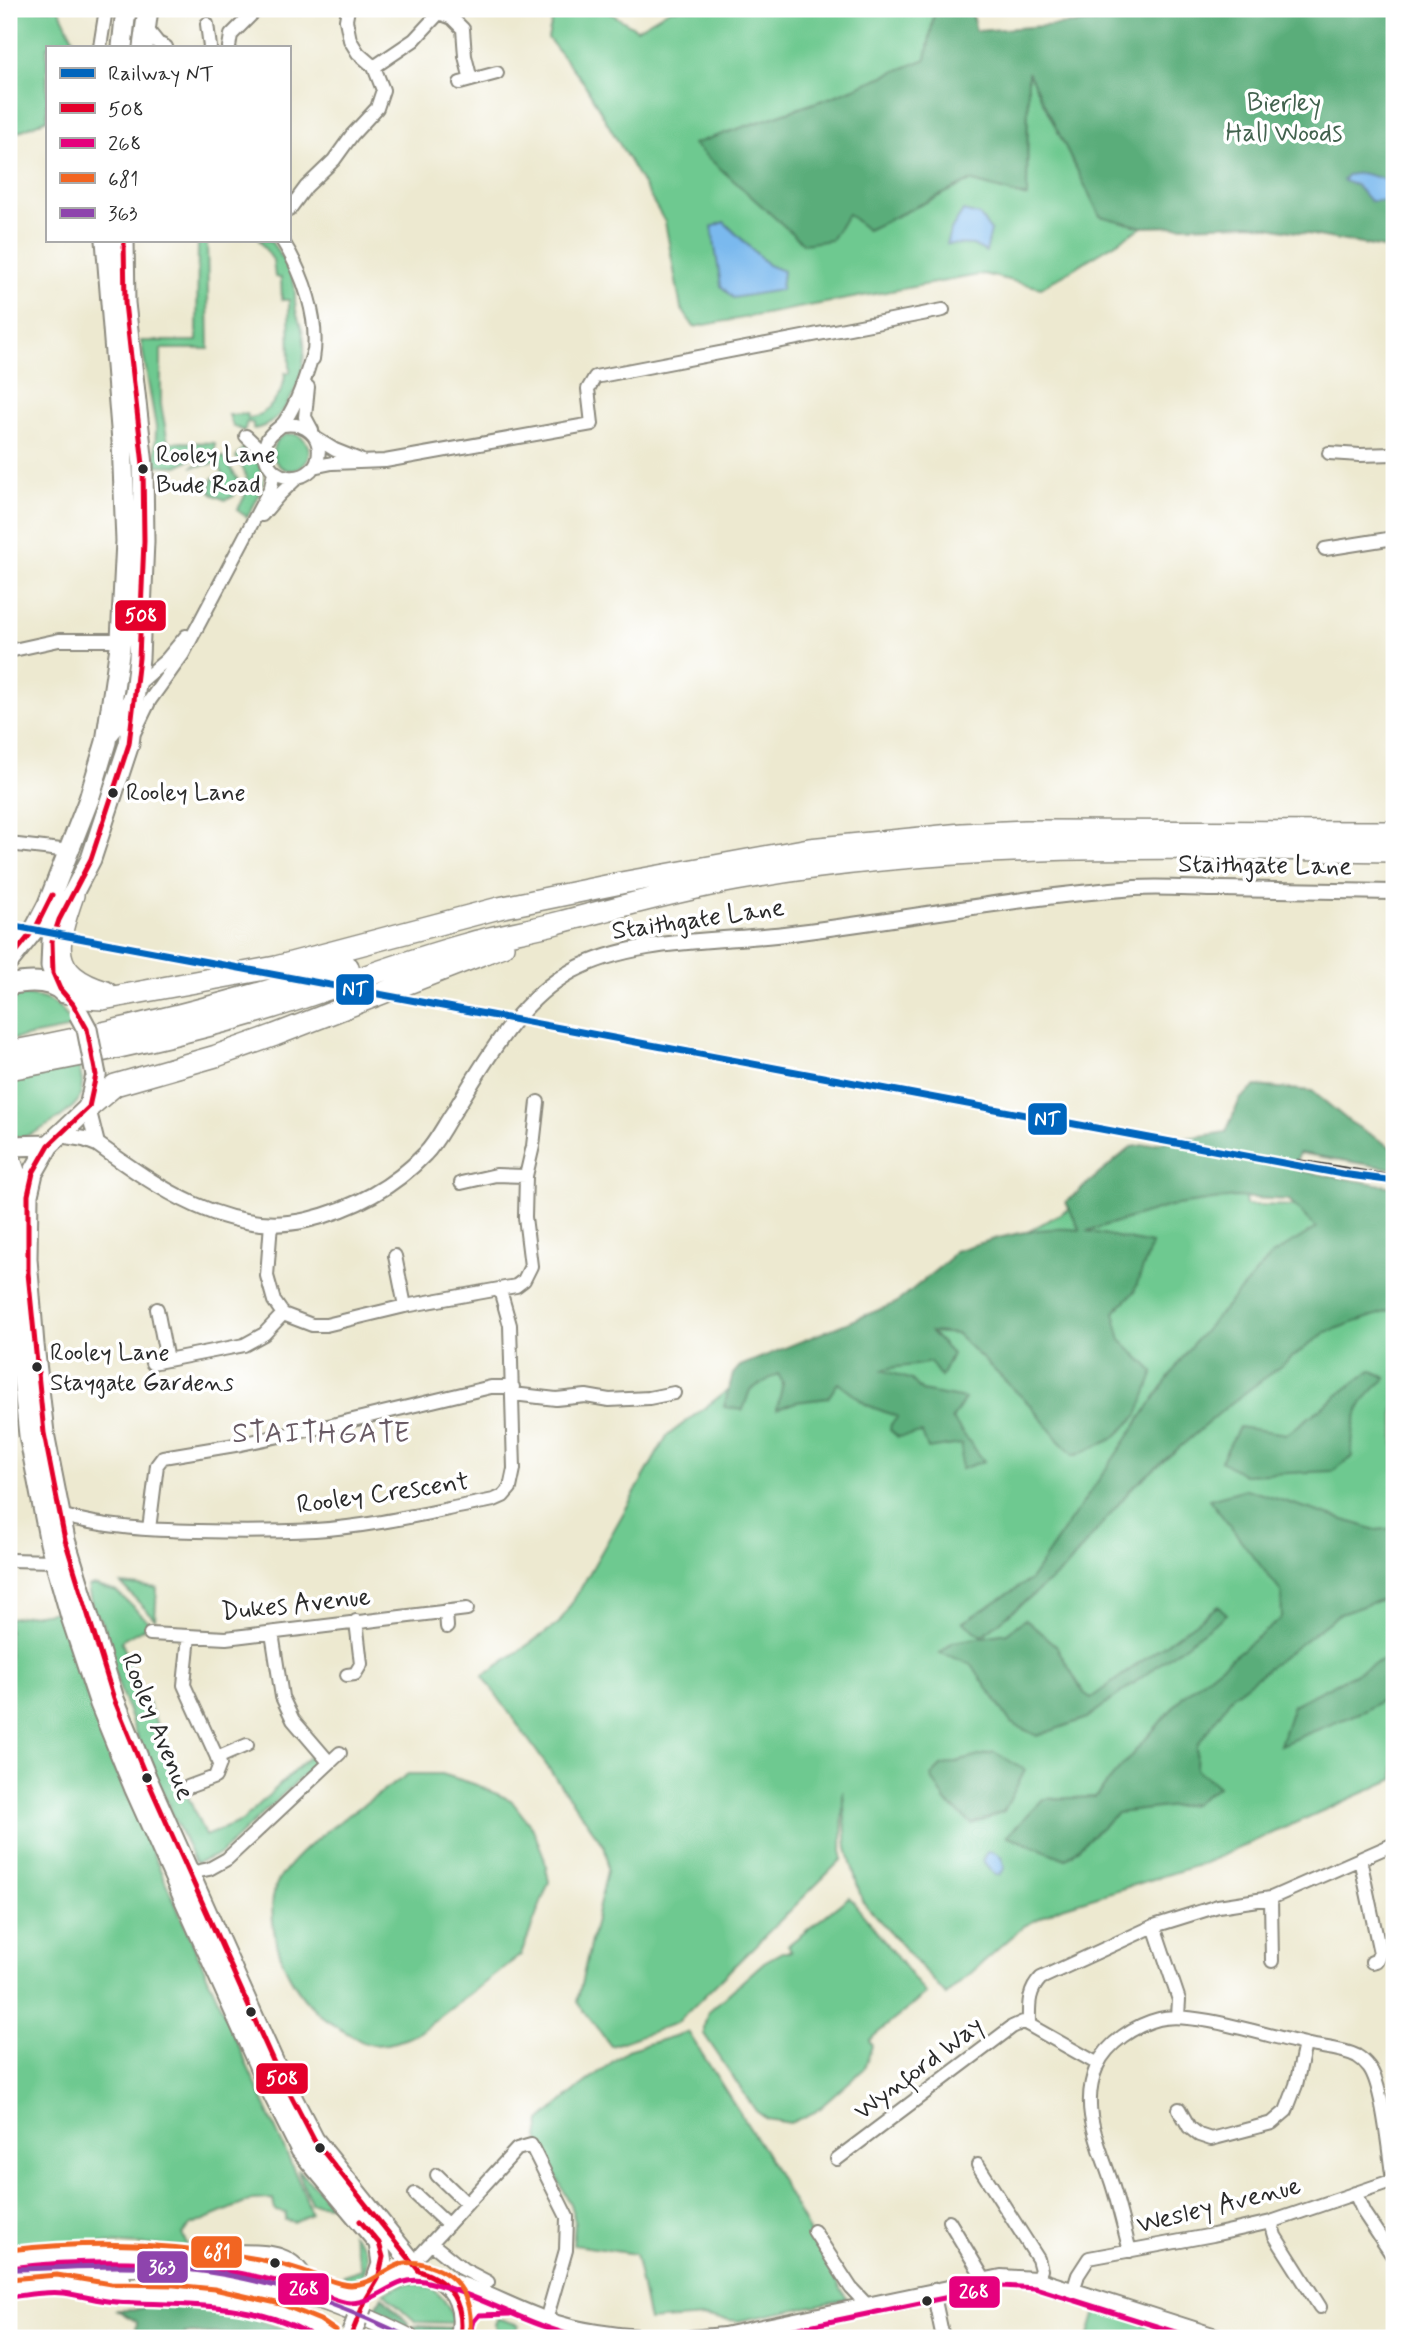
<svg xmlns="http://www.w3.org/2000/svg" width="1403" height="2347" font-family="Mynerve,sans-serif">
<rect width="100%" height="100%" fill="#fff"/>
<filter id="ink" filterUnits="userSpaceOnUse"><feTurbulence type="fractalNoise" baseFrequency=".0143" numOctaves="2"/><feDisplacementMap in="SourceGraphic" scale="14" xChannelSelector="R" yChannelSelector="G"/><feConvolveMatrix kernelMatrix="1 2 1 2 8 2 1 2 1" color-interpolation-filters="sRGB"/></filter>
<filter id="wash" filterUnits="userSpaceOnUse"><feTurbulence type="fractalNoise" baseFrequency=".00686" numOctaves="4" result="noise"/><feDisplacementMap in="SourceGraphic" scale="28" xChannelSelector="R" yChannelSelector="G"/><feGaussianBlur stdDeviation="1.57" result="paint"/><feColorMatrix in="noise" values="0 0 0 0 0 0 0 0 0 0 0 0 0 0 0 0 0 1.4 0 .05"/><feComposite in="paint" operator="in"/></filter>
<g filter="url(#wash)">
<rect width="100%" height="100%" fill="#ede9d0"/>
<path fill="#6ec990" stroke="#4c7a5e" stroke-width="2" fill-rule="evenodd" d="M9 9H59L77 47H47V119L9 136Z
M574 9H603L637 29 671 9H935L927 59 832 97 694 144 848 214 868 230 970 181 1027 197 1028 70 1100 216 1142 227 1041 288 984 274 694 327 681 308 665 222 584 83 548 38 552 21ZM724 222 768 265 713 227Z
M1140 9H1207L1137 19Z
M198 240H207L209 349H161V405L168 442 215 443V453L203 454 177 466 155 465 156 427 141 341H197Z
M259 240H270C279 253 290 268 294 283 296 292 294 301 296 310 298 321 304 331 304 342 307 372 287 425 253 429V423L247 422 244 431 233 426 229 415 247 414 248 419C269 415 285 392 285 373H290L289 300H282L281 278 275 277 273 260Z
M273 452a18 18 0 1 1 36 0a18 18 0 1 1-36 0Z
M244 447C272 472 264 489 247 517L237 510C251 490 250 477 236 457Z
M224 457 239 482 234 496 225 500 214 495 210 490 213 478 223 474 218 463 192 467 208 458Z
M18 994C44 997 62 1000 72 1028L9 1040V997Z
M79 1067C82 1078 84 1088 79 1099 72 1112 34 1136 20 1137 16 1137 12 1135 9 1135V1080Z
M1239 1167 1246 1205 1303 1206 1325 1227 1047 1583 1128 1481 1272 1350 1394 1290V1779L1205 1863 1059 1908 1024 1926 946 1995 862 1901 847 1848 843 1791 842 1859 677 2023 611 2046 577 2002 607 1871V1857L604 1846 483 1676 559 1623 581 1588 667 1436 744 1378 816 1345 999 1253 1032 1229 1069 1209 1082 1190Z
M121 1584 157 1588 155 1619Z
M94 1585 117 1592 147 1620 149 1625 121 1641 205 1836 242 1821 313 1753 315 1764 220 1854 197 1863 194 1861 136 1734 111 1663 104 1626 92 1607 88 1587Z
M57 1611 105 1746 304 2193 311 2214 294 2222 285 2220 286 2213 275 2211 273 2199 252 2200 190 2226 182 2234 188 2247 79 2242 9 2248V1618Z
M408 1774H442L474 1784 511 1800 533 1829 544 1857 549 1882 521 1955 420 2032C405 2040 386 2047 369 2044 362 2043 355 2037 349 2034 308 2013 282 1976 274 1930 272 1916 270 1897 277 1883 299 1843 369 1802 408 1774Z
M849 1897 926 1994 869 2040 872 2046 864 2069 815 2112 790 2123 767 2119 756 2111 704 2034V2027L708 2012 764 1962 782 1952H791L787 1946Z
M688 2032 765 2152 847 2299 738 2321 704 2317 649 2321 635 2254 573 2245 575 2221 570 2204 538 2138 541 2121 577 2089 628 2050Z
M297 2169 316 2187 330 2205 311 2203Z
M352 2234C367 2245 372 2258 362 2276L354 2280 345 2279 343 2275 362 2269Z
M406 2283C434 2283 448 2298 454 2323L416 2322 384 2293Z
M1097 2309 1192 2338H1088Z
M498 2318 519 2325 511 2338H497L495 2324Z"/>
<path fill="#5aad7a" stroke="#426c52" stroke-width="2" d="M935 9H971L976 31 1137 19 1207 9H1394V250L1253 224 1142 227 1100 216 1028 72 1027 197 970 181 867 230 848 214 831 240 804 244 693 144 832 97 926 59Z
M1256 1086 1312 1091 1350 1122 1394 1149V1169L1299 1153 1295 1170 1394 1187V1309L1326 1332 1230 1404 1131 1489 1065 1569 982 1636 963 1622 1030 1580 1189 1348 1272 1255 1316 1228 1289 1200 1235 1197 1170 1206 1087 1231 1152 1244 1134 1292 1114 1312 1121 1340 1154 1372 1138 1415 1113 1439 1074 1456 1059 1441 1031 1406 957 1334 931 1332 952 1354 941 1377 930 1362C914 1367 898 1365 883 1370L912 1380 922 1391 965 1399 952 1419 984 1461 961 1469 962 1444 928 1449 922 1433 898 1437 890 1430 891 1424 898 1417 867 1405 838 1383 828 1398 796 1402 777 1409 783 1383 778 1374 750 1390 743 1410 724 1407 733 1374 740 1366 896 1303 947 1261 954 1251C994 1239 1039 1224 1080 1230L1066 1202 1131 1147 1226 1132 1240 1099Z
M1371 1370 1386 1378C1356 1402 1352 1419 1352 1457L1333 1471 1244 1475 1221 1461 1239 1427 1287 1434Z
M1246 1489 1376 1530 1394 1528V1595L1338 1615 1233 1695 1197 1746 1196 1769 1218 1786 1193 1804 1117 1813 1066 1859 1007 1836 1043 1799 1095 1797 1184 1695 1282 1618 1281 1592 1209 1499Z
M1218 1606 1227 1614 1087 1718 1037 1736 1011 1723 971 1664 940 1653 953 1642 1007 1633 1025 1619 1056 1646 1084 1693 1091 1698Z
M1394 1654V1691L1366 1710 1280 1745 1293 1705Z
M994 1752 1025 1770 1004 1811 972 1824 946 1802 931 1776 941 1766Z
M382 2296 409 2324 407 2329 374 2311Z
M163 2303C199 2302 273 2322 306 2338H272L269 2335 185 2333 184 2338H135L137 2322 117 2310H133Z
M414 2326 452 2328 450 2338H427L412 2331Z"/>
<path fill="#7ab9ee" stroke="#52728c" stroke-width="2" d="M1361 173 1384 179 1389 186 1394 183V201H1370L1356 185 1343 181 1347 175Z
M963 211 979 215 991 231 986 252 973 245 947 244C947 232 957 222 963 211Z
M724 222 768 265 783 271 781 290 733 298 721 286 712 227Z
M988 1851C999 1852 1004 1858 1004 1869L1000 1875H995L983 1861Z"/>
</g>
<g filter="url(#ink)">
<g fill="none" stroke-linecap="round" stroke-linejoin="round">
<defs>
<path id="minor" d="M439 13 452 18 463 29 465 56 471 80
M207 24 210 47
M146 28 158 43 166 47
M100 47 106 9
M229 47 231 35 257 9
M374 67 414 40 439 13
M460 83 497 73
M289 210 306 187 334 160 352 135 377 108 383 90 374 67 358 53 350 40 346 20 348 9
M282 240C303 273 320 319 313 359
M308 387 305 417 312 430
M283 425C332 419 328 482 288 477 278 476 271 470 267 461 264 455 264 447 267 440 271 431 280 429 285 421 299 400 306 375 314 350
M246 436 265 454
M317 439 335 450 360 460
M1329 453 1360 455 1394 454
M313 467 332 463 385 461 592 424 588 389 595 377 943 310
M262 515 279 495 298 477
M1325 549 1394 538
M9 651 59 640H121
M9 702V711
M135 731 150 700 183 654 271 487 274 472
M112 735 116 730 123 709 136 686 166 660 186 636
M9 844 70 851
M461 1183 496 1175 526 1176
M271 1223 267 1276 274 1301 283 1314 312 1325H326L405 1306 516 1286 524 1280 531 1266 525 1217 526 1176 533 1146 538 1102
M395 1256 405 1306
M167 1360 244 1345 264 1334 283 1314
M152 1363 167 1360 157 1309
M513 1394 556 1399 586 1396 609 1400 649 1398 674 1393
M60 1515C105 1528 151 1530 198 1531 237 1532 276 1532 315 1530 376 1526 435 1511 494 1500L503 1496 510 1488 514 1469 510 1325 500 1290
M149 1529 157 1465 163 1457 241 1444 332 1425 491 1387H513
M9 1560 55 1561
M446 1611 447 1627
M272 1633 282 1697 293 1720 329 1762
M150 1634 226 1638 467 1609
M347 1675 355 1674 361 1664 356 1621
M217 1758 247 1745
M188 1787 215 1777 220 1764 184 1685 189 1636
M1360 1859 1380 1953 1376 1961 1372 1962
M190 1873 209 1869 227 1859 340 1753
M1271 1898 1272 1961
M1154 1926 1218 1906 1271 1898 1394 1844
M1098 2064 1029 2025C1029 2007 1027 1992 1041 1978L1154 1926 1179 2000 1178 2016
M1179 2109 1189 2127 1199 2135 1211 2139 1272 2123 1286 2111 1296 2085 1305 2044
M837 2159 1012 2027 1023 2022 1029 2025
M978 2165 1038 2259 1041 2270 1037 2279
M437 2175 467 2204
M1355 2193 1364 2213 1394 2258
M415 2194 448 2225
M949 2221 984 2279
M1271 2222 1275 2236 1320 2307
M814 2231 851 2288 868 2306
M431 2243 463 2269 488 2282
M1130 2251C1124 2229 1119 2206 1112 2184 1099 2144 1079 2108 1097 2066 1107 2043 1135 2025 1159 2019 1191 2010 1270 2037 1305 2044 1322 2048 1341 2048 1357 2056 1362 2059 1366 2063 1369 2067 1383 2085 1389 2155 1393 2181
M422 2253 517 2149 531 2145 567 2217 566 2250 546 2320
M218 2262 232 2251C265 2252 292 2248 309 2282
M933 2291 943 2338
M1073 2291 1078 2275 1089 2258 1213 2235 1271 2222 1394 2180
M565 2326 571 2338"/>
<path id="tertiary" d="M88 1108 97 1144
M60 1135 84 1139 97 1144C157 1187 229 1238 307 1220 353 1209 393 1188 425 1154 436 1143 444 1126 453 1113 486 1061 516 1002 572 971 633 938 717 942 784 934 901 920 1017 897 1135 888 1163 886 1193 889 1221 889 1279 890 1337 891 1394 892
M440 2278C477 2287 509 2306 545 2319 578 2331 615 2335 650 2338
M463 2321 479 2306 505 2305
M690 2338 724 2335 1001 2277 1037 2279 1222 2338"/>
<path id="primary" d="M13 2259 84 2254 148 2253 254 2267 344 2293 371 2290
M9 2269C67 2269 127 2264 185 2269 262 2277 340 2302 409 2338
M167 2280 230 2288 280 2300
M9 2288 121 2279
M79 2288C112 2294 144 2292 177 2295 210 2297 246 2303 278 2313 299 2320 314 2324 331 2338"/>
<path id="trunk" d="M122 47 126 9
M143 47 148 9
M9 961 36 927 48 904 89 799 106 742 121 640 126 541 122 441 106 240
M9 985C27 981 50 979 64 993
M60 989 51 966 52 941 59 920 91 859 129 744 139 658 144 541 143 465 125 303 124 240
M96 1075 89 1107 49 1145 33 1173 28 1195 27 1259 34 1345 44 1433 65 1540 114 1699 147 1779 274 2063 314 2140 419 2271
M9 1146 49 1145
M9 1154 15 1171 13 1284 29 1435 50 1543 71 1617 100 1704 134 1787 261 2070 301 2150 379 2243 382 2264 374 2287
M374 2287C418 2252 474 2281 460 2338"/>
<path id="motorway" d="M73 895C56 944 47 974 106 992
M63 991 84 998 103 999 276 967 499 908 621 883 809 849 962 834 1026 831 1394 832
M9 1052C124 1031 236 1002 348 967
M9 1069C97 1053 186 1034 271 1008 337 987 401 962 467 944 496 935 527 931 557 923 616 908 675 891 736 880 954 840 1174 848 1394 851
M89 1107 115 1085 216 1056 275 1035 503 946"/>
</defs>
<use href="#minor" stroke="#8c8a7e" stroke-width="16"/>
<use href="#tertiary" stroke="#8c8a7e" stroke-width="18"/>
<use href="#primary" stroke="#8c8a7e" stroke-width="21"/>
<use href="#trunk" stroke="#8c8a7e" stroke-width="23"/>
<use href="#motorway" stroke="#8c8a7e" stroke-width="24"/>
<use href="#minor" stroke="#fff" stroke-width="12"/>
<use href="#tertiary" stroke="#fff" stroke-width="14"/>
<use href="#primary" stroke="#fff" stroke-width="18"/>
<use href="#trunk" stroke="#fff" stroke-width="19"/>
<use href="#motorway" stroke="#fff" stroke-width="21"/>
<path stroke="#2b2b2b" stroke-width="2.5" d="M1297 1160 1394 1176"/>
<defs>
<path id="trunk-bridge" d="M79 1014 87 1029 96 1075
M352 2333 362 2306"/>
</defs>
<use href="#trunk-bridge" stroke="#8c8a7e" stroke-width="23" stroke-linecap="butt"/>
<use href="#trunk-bridge" stroke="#fff" stroke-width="19"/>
<defs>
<path id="bus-1" d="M124 240 125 303 143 465 144 541 139 658 129 744 91 859 59 920 52 941 53 973 60 989 73 1004 87 1029 96 1075 89 1107 49 1145 33 1173 28 1195V1273L44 1433 65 1540 114 1699 147 1779 274 2063 314 2140 419 2271C451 2281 465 2305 460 2338
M9 961 36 927 52 895
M350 2338 365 2301 378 2279 383 2257 379 2243 360 2221"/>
<path id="bus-2" d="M10 2268C92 2258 177 2260 258 2277 277 2281 296 2286 314 2292 326 2295 337 2302 350 2303 378 2303 395 2275 424 2281 479 2294 528 2326 583 2338
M10 2297C27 2295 46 2291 63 2293 81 2295 98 2301 116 2302 182 2306 258 2300 316 2338
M469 2338 474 2321 479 2315 510 2314
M751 2338 1002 2286 1035 2288 1194 2338"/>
<path id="bus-3" d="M9 2250C92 2240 176 2243 258 2259 278 2263 297 2268 315 2275 326 2278 339 2285 351 2285 385 2284 392 2249 435 2268 465 2280 474 2309 469 2338
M9 2279 57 2275 111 2284 174 2285 214 2289 281 2304 320 2320 336 2331"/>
<path id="bus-4" d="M9 2269C68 2268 127 2263 185 2269 264 2277 339 2303 409 2338"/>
</defs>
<use href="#bus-1" stroke="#fff" stroke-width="10"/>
<use href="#bus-2" stroke="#fff" stroke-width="10"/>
<use href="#bus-3" stroke="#fff" stroke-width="10"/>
<use href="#bus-4" stroke="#fff" stroke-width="10"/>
<use href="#bus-1" stroke="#e4002b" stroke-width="5"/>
<use href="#bus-2" stroke="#e5007d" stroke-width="5"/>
<use href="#bus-3" stroke="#f26522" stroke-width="5"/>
<use href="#bus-4" stroke="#8e44ad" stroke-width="5"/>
<defs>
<path id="rail-1" d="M9 925 1342 1174 1394 1181"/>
</defs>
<use href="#rail-1" stroke="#fff" stroke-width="12"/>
<use href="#rail-1" stroke="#0065bd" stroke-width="7"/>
</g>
</g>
<g fill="#2b2b2b" stroke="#fff" stroke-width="2.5">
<circle cx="143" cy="469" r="6"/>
<circle cx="113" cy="793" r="6"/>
<circle cx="37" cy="1367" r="6"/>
<circle cx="147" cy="1778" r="6"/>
<circle cx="251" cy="2012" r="6"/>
<circle cx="320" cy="2148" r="6"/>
<circle cx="275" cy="2263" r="6"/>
<circle cx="927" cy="2301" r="6"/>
</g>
<g text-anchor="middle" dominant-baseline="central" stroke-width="7" stroke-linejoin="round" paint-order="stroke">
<g font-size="24" fill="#2b2b2b" stroke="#fff" text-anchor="start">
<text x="156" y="455">Rooley Lane<tspan x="156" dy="30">Bude Road</tspan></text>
<text x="126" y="793">Rooley Lane</text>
<text x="50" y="1353">Rooley Lane<tspan x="50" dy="30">Staygate Gardens</tspan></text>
</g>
<g font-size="26" fill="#42624e" stroke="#fff">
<text x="1284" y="104">Bierley<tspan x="1284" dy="30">Hall Woods</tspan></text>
</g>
<g font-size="26" fill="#2b2b2b" stroke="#fff">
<text transform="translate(1265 866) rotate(1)">Staithgate Lane</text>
<text transform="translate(698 920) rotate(-8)">Staithgate Lane</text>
<text transform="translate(383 1494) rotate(-8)">Rooley Crescent</text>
<text transform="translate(296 1605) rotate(-6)">Dukes Avenue</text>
<text transform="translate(157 1727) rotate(68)">Rooley Avenue</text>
<text transform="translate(919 2069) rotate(-37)">Wynford Way</text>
<text transform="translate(1219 2206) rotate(-14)">Wesley Avenue</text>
</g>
<g font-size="28" letter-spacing="2" fill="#695b65" stroke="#fff">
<text x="322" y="1434">STAITHGATE</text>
</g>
</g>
<g stroke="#fff" stroke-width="2.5">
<rect x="114" y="599" width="53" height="33" rx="7" fill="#e4002b"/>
<rect x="335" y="973" width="40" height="33" rx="7" fill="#0065bd"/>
<rect x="1027" y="1102" width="41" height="34" rx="7" fill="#0065bd"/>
<rect x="255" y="2062" width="54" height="33" rx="7" fill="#e4002b"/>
<rect x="190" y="2235" width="53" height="34" rx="7" fill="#f26522"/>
<rect x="136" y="2250" width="53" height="34" rx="7" fill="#8e44ad"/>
<rect x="277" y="2272" width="53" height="34" rx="7" fill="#e5007d"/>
<rect x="948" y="2275" width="53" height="34" rx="7" fill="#e5007d"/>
</g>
<g font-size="19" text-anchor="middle" font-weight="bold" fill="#fff">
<text x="141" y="622">508</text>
<text x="355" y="996">NT</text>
<text x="1047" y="1126">NT</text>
<text x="282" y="2085">508</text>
<text x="217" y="2259">681</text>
<text x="162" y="2274">363</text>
<text x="304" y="2295">268</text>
<text x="974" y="2298">268</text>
</g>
<rect width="1403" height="2347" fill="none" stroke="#fff" stroke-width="35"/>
<rect x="46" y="46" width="245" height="196" fill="#ffffff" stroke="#aaaaaa" stroke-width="2"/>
<rect x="60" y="68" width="35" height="10" fill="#0065bd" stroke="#aaaaaa" stroke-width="2"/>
<text x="108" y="80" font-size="21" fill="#2b2b2b">Railway NT</text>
<rect x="60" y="103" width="35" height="10" fill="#e4002b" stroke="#aaaaaa" stroke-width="2"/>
<text x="108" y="116" font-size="21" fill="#2b2b2b">508</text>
<rect x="60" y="138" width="35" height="10" fill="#e5007d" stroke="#aaaaaa" stroke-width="2"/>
<text x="108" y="150" font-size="21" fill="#2b2b2b">268</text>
<rect x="60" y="173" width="35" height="10" fill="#f26522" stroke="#aaaaaa" stroke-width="2"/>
<text x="108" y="186" font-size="21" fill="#2b2b2b">681</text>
<rect x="60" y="208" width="35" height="10" fill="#8e44ad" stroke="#aaaaaa" stroke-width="2"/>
<text x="108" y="220" font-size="21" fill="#2b2b2b">363</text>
</svg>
